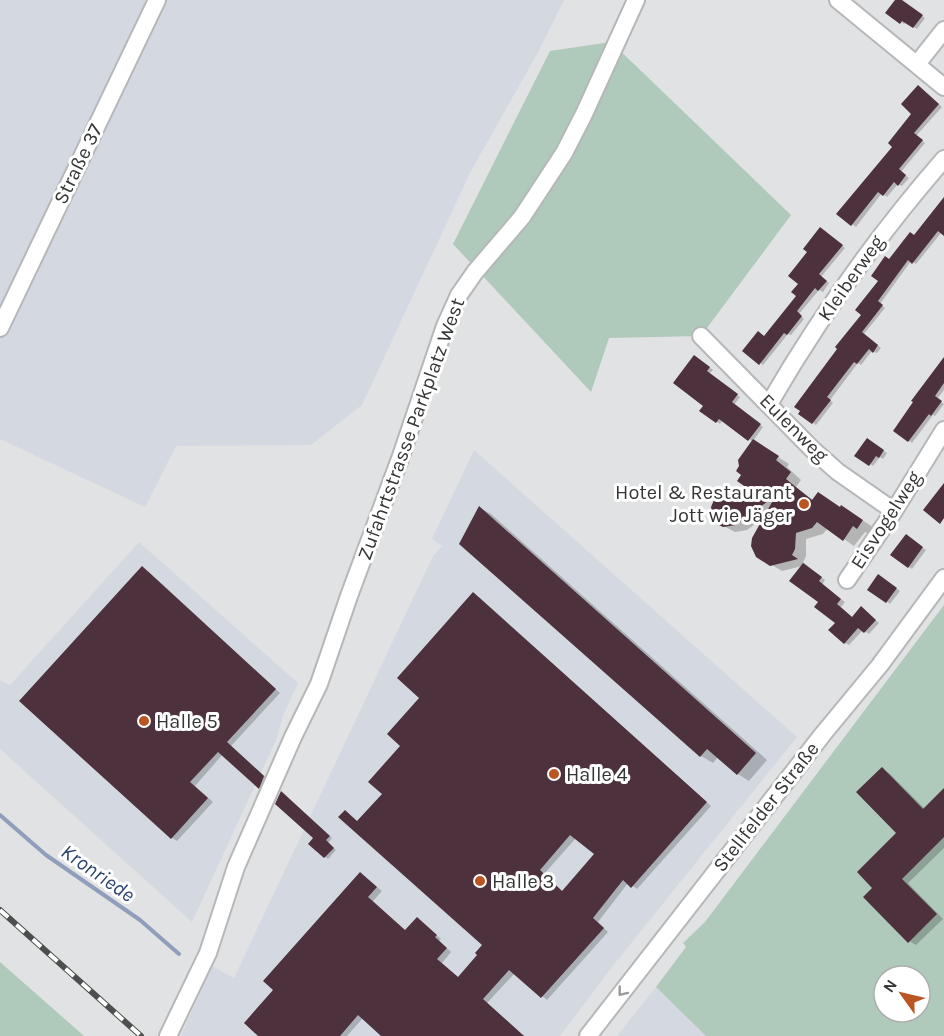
<svg xmlns="http://www.w3.org/2000/svg" width="944" height="1036" font-family="Karla,sans-serif">
<rect width="100%" height="100%" fill="#e1e2e3"/>
<path fill="#d4d9e1" d="M0 0H564L537 54 470 173 362 405 311 445 176 446 145 507 0 439Z
M474 450 797 737 612 967 560 1036H181L212 966 234 978 433 556 442 546 432 539Z
M139 542 298 683 283 716 276 740 192 922 0 749V680L10 685Z
M656 987 706 1036H617Z"/>
<path fill="#afc9bb" fill-rule="evenodd" d="M611 42 791 215 701 336 609 338 591 392 453 244 550 51Z
M944 605V1036H706L656 987 686 947 683 943 705 922ZM884 976H920V1012H884Z
M0 962 84 1036H0Z"/>
<path fill="#0003" fill-rule="evenodd" d="M896 0H901L925 18 917 29 906 22 904 24 887 13Z
M922 89 942 107 916 136 925 143 901 172 909 178 902 186 898 184 887 197 882 193 856 227 838 214 895 147 914 114Z
M944 199V234L941 233 916 264 911 261 880 304 885 308 864 334 881 348 877 353 872 351 861 365 858 363 830 400 833 403 816 425 800 413 863 314 890 260 915 237Z
M824 231 845 248 821 277 829 283 823 292 819 290 799 314 804 319 791 335 788 334 763 365 760 363 765 337 799 296 800 284Z
M698 359 713 370 709 374 740 397 734 405 763 427 753 441 789 464 787 467 801 480 796 487 813 500 841 508 842 507 873 527 868 534 865 532 854 546 828 528 823 534 806 539V556L803 562 825 580 822 585 845 602 841 607 853 618 865 611 879 623 869 634 863 630 849 645 845 643 837 623 820 602 802 566 782 571 757 556 766 516 747 530 735 532 718 523 750 489 743 475 753 442 723 420 720 424 701 410 705 406Z
M944 360V390L937 399 944 404 935 416 933 415 912 443 895 430Z
M867 440 887 453 883 459 880 457 873 466 856 455Z
M480 508 491 514 767 760 749 781 738 774 718 757 713 763 701 756 461 544Z
M909 538 926 550 912 569 892 555Z
M148 571 280 693 231 746 269 780 264 791 223 754 195 786 213 802 177 841 172 838Z
M882 578 900 591 890 604 869 589Z
M479 597 711 806 637 889 628 883 598 922 608 932 547 1000 515 973 487 1003 524 1036H384L363 1018 347 1036H261L275 990 361 874 382 891 373 901 406 931 422 922 441 939 439 941 451 952 442 963 459 978 480 955 484 945 345 812 358 822 384 793 421 697ZM576 838 596 854 563 892 544 874Z
M882 769 889 773 925 809 944 790V848L908 883 943 919 916 945 909 941 874 888 898 833Z
M284 795 332 838 328 843 336 850 328 859 310 844 315 838Z"/>
<g fill="none" stroke-linecap="round" stroke-linejoin="round">
<path stroke="#8f9fbb" stroke-width="4" d="M0 815 46 855 140 920 179 954"/>
</g>
<path fill="#4d313d" fill-rule="evenodd" d="M895 0H902L923 15 913 28 902 21 900 24 885 13Z
M918 85 939 104 914 133 923 140 899 169 906 175 898 186 894 182 883 196 878 192 851 226 836 214 892 147 888 143 911 114 901 104Z
M944 197V236L938 231 912 264 908 260 878 301 883 305 862 332 878 345 873 353 869 349 857 364 854 362 827 397 831 400 812 424 798 414 800 411 794 407 837 349 835 347 861 315 855 310 878 281 871 276 885 256 889 259 910 232 914 235Z
M820 227 843 245 819 274 827 281 818 291 815 288 797 311 802 316 787 335 784 333 759 365 742 351 758 331 764 336 796 296 791 292 798 284 788 276 807 252 803 249Z
M694 355 710 367 707 371 738 394 732 402 761 424 748 441 719 419 716 423 699 411 703 406 673 383Z
M944 357V383L935 396 942 401 931 416 929 414 908 442 893 431 913 402 911 401Z
M867 438 884 450 879 458 876 456 869 466 854 456Z
M753 439 779 456 776 460 791 472 786 479 812 500 818 492 840 507 841 505 863 520 857 529 853 526 843 541 817 522 812 528 796 533 795 549 792 555 798 559 770 566 756 557 751 546 752 538 776 495 736 525 723 527 717 524 713 519 711 507 714 500 722 494 747 488 737 481 741 475 736 471 739 466 738 460Z
M944 483V518L940 524 923 510Z
M479 506 756 753 737 775 707 749 700 757 459 544Z
M906 534 923 547 908 568 890 555Z
M803 563 822 577 819 581 841 599 837 604 852 617 861 606 876 620 864 633 858 628 844 644 828 630 835 623 814 607 818 602 789 581Z
M142 566 276 689 227 742 264 776 259 789 218 752 190 782 208 798 171 839 19 701Z
M878 574 897 588 886 603 867 590Z
M473 592 707 802 631 888 623 880 593 918 604 928 541 998 509 970 483 999 524 1036H381L358 1015 340 1036H258L244 1023 273 990 263 981 360 872 377 887 368 897 405 930 417 917 437 935 435 937 447 948 437 959 458 977 477 955 475 953 482 945 338 817 345 810 357 821 382 794 368 782 400 746 387 734 419 698 397 678ZM570 835 594 854 562 891 540 870Z
M882 767 923 809 944 788V837L902 879 937 914 908 943 863 897 872 888 857 872 896 833 856 792Z
M281 791 330 836 326 840 334 848 324 858 308 844 313 838 275 804Z"/>
<g fill="none" stroke-linecap="round" stroke-linejoin="round">
<defs>
<path id="minor" d="M838 0 944 87
M917 64 944 30
M0 328 157 0
M701 336 812 449 838 472 894 511
M769 404C820 316 877 236 944 159
M847 580 894 511 944 430
M168 1036 208 953 236 867 293 737 319 684 349 596 401 456 445 326 459 295 475 272 522 217 564 153 584 114 636 0
M588 1036 823 734 880 665 944 578"/>
</defs>
<use href="#minor" stroke="#b6b7b9" stroke-width="20"/>
<use href="#minor" stroke="#fff" stroke-width="16"/>
<defs>
<path id="rail" d="M0 910 141 1036"/>
</defs>
<use href="#rail" stroke="#4d4e4e" stroke-width="6"/>
<use href="#rail" stroke="#fff" stroke-width="4" stroke-dasharray="11" stroke-linecap="butt"/>
</g>
<defs><path id="oneway-chevron" d="M-2-3.5L2.5 0L-2 3.5" fill="none" stroke-width="1.6" stroke-linecap="round" stroke-linejoin="round" transform="scale(1.5)"/></defs>
<use stroke="#9a9a9a" href="#oneway-chevron" transform="translate(622 992) rotate(128)"/>
<g fill="#bb5624" stroke="#fff" stroke-width="2">
<circle cx="804" cy="504" r="6"/>
<circle cx="144" cy="721" r="6"/>
<circle cx="554" cy="774" r="6"/>
<circle cx="480" cy="881" r="6"/>
</g>
<g text-anchor="middle" dominant-baseline="central" stroke-width="6" stroke-linejoin="round" paint-order="stroke">
<g font-size="20" fill="#343535" stroke="#fff">
<text transform="translate(78 164) rotate(-64)">Straße 37</text>
<text transform="translate(851 278) rotate(-55)">Kleiberweg</text>
<text transform="translate(794 428) rotate(45)">Eulenweg</text>
<text transform="translate(411 429) rotate(-70)">Zufahrtstrasse Parkplatz West</text>
<text transform="translate(886 520) rotate(-57)">Eisvogelweg</text>
<text transform="translate(766 807) rotate(-52)">Stellfelder Straße</text>
</g>
<g font-size="20" fill="#343535" stroke="#fff" text-anchor="start">
<text x="792" y="492" text-anchor="end">Hotel &amp; Restaurant<tspan x="792" dy="23">Jott wie Jäger</tspan></text>
<text x="156" y="721">Halle 5</text>
<text x="566" y="774">Halle 4</text>
<text x="492" y="881">Halle 3</text>
</g>
<g font-size="21" font-style="italic" fill="#2d456d" stroke="#fff">
<text transform="translate(98 873) rotate(35)">Kronriede</text>
</g>
</g>
<g transform="translate(902 994) rotate(304)"><circle r="28" fill="#ffffff" stroke="#aeaeae" stroke-width="1.5"/>
<path d="M0-4.5L10 22L0 15L-10 22Z" fill="#bb5624"/>
<text y="-9" font-size="16" font-weight="bold" text-anchor="middle" fill="#343535">N</text>
</g>
</svg>
